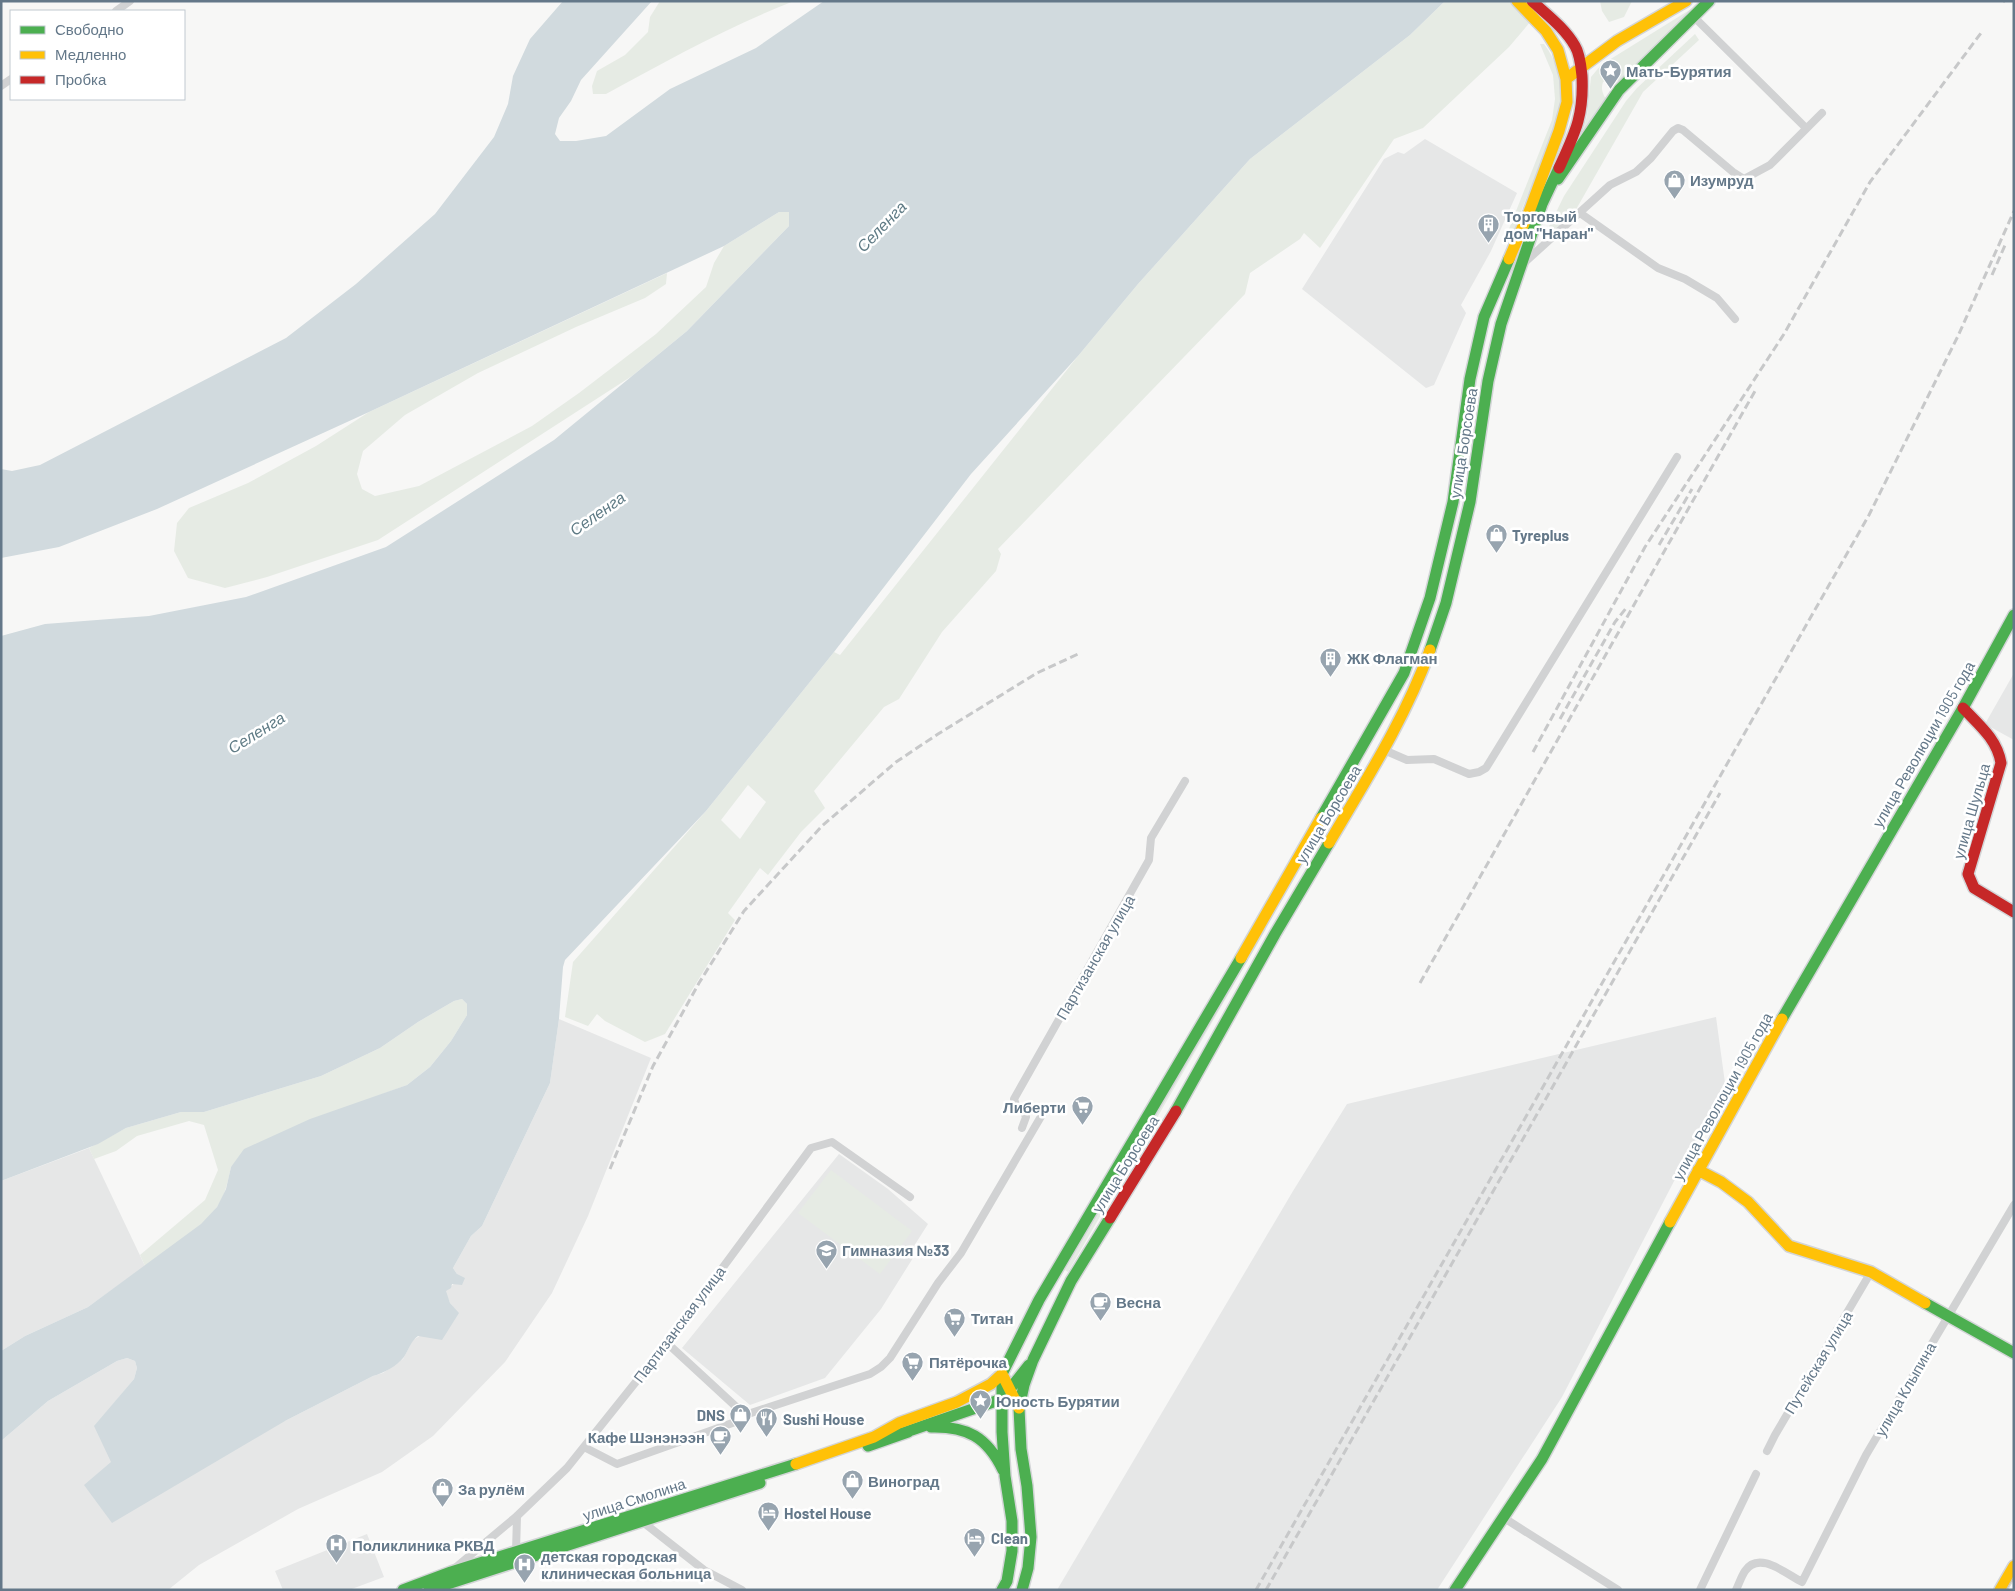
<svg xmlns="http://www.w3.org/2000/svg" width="2015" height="1591" font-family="Barlow,sans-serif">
<rect width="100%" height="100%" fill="#f7f7f6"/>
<path fill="#e6e7e7" d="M1425 139 1517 193 1491 251 1461 305 1466 313 1434 385 1426 388 1302 289 1384 159 1398 152 1404 154Z
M2014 673V740L1985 724Z
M1716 1017 1725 1083 1562 1397 1437 1590H1057L1293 1191 1347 1104Z
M559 1019 651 1058 588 1216 552 1293 505 1362 433 1436 382 1472 298 1509 199 1565 168 1590H1V1441L48 1401 117 1361 127 1358 135 1361 137 1368 134 1379 95 1426 285 1421 373 1376 383 1373 403 1359 413 1340 458 1313 450 1303 445 1291 455 1283 457 1274 453 1268 471 1236 482 1226 550 1083Z
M89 1148 145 1266 88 1307 25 1336 1 1351V1181Z
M839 1154 888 1189 928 1224 914 1246 918 1250 881 1309 825 1378 750 1405 682 1348Z
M367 1534 384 1577 349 1590H283L275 1571Z"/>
<path fill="#e6ebe4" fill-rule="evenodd" d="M660 1H794C728 27 668 60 606 94H593L592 86 597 71 625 55 648 32 650 17Z
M1445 1H1548L1509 47 1423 128 1394 139 1320 248 1304 233 1300 239 1250 273 1245 294 998 549 1001 554 996 571 942 632 899 699 884 707 814 791 825 808 801 832 768 875 760 868 728 913 735 920 665 1034 645 1042 605 1021 597 1014 588 1026 565 1017 573 962 706 811 834 652 840 655 1078 356 1138 284 1250 159 1410 35ZM748 785 766 802 740 839 721 820Z
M1600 1H1632L1624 17 1609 22 1602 11Z
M1704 1 1625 84 1611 78 1603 82C1600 91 1604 96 1609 104L1575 156 1587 116 1591 77 1601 65Z
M1695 34 1699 40 1643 92 1566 227 1541 243 1564 196 1626 101 1637 88Z
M1540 44H1544C1564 69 1566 109 1555 138 1548 156 1538 173 1530 190 1522 207 1517 224 1510 240L1505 239 1552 120 1555 99 1553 75Z
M779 212H789V226L687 331 632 376 378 540 267 577 225 588 188 578 174 551 177 523 189 508 248 483 316 446 369 412 667 273 666 284 645 298 576 327 478 373 405 415 363 451 357 474 362 489 375 496 419 486 532 426 579 393 656 334 706 287 714 263 724 246Z
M1263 927 1266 929 1068 1272 1065 1270Z
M462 999 467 1004V1015L451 1041 430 1067 407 1085 369 1099 231 1167C228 1181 225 1196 217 1207 201 1230 168 1249 145 1266L140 1255 205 1200 218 1170 204 1125 189 1121 137 1136 116 1151 94 1159 89 1148 126 1128 181 1112H204L321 1076 380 1048 418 1022 454 1001Z
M831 1170 912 1231 880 1274 798 1213Z"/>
<path fill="#d1dade" d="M563 1H652L581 80 571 101 559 118 555 134 560 141H576L606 136 670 89 756 48 824 1H1445L1410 35 1250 159 1138 284 1078 356 971 474 834 652 706 811 565 960 563 967 559 1019 550 1083 482 1226 471 1236 453 1268 457 1274 465 1278 462 1285 452 1284 451 1288 446 1291 450 1303 459 1313 442 1340 418 1336C411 1341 409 1349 404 1357 397 1366 384 1373 373 1376L285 1421 112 1523 84 1485 111 1462 94 1426 134 1379 137 1368 135 1361 127 1358 117 1361 48 1401 1 1441V1351L25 1336 88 1307 201 1224 217 1207 226 1189 231 1167 244 1149 310 1119 407 1085 430 1067 451 1041 467 1015V1004L462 999 454 1001 418 1022 380 1048 321 1076 204 1112H181L126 1128 98 1144 1 1181V636L45 624 149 616 246 597 386 547 554 440 687 331 789 226V212H779L724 246 369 412 157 509 59 547 1 558V469L12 471 40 465 286 338 356 284 435 214 494 137 508 104 513 76 530 39Z"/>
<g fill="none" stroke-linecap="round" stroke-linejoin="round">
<defs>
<path id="fast" d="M1558 179 1619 90 1709 1
M1430 650 1446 603 1470 502 1488 381 1501 324 1542 204 1559 168
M1321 818 1404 673 1430 598 1453 502 1470 379 1484 317 1509 259
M1782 1019 1963 708 2014 615
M1176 1111 1275 934 1329 843
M1925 1303 2014 1353
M931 1427C967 1426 987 1437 1003 1470
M900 1434 1002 1399 1029 1365
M868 1446 908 1432
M403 1590 451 1572 796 1464
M429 1590 760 1483
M1002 1590 1007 1581 1012 1551V1521L1005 1476 1002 1432V1374L1039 1300 1241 958
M1022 1590 1028 1568 1031 1537 1027 1486 1021 1449 1019 1408 1024 1385 1033 1360 1071 1281 1110 1218
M1455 1590 1542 1459 1670 1222"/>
<path id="slow" d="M1566 79 1617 41 1686 1
M1509 259 1529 212 1559 131 1567 102 1566 79 1558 50 1546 31 1517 1
M1329 843C1366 780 1405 719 1430 650
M1241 958 1321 818
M1698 1170 1721 1182 1748 1202 1789 1246 1871 1272 1925 1303
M1670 1222 1782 1019
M796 1464 874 1437 899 1423 957 1402 991 1384 1002 1374 1019 1408
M2000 1590 2014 1566"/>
<path id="jam" d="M1532 1C1546 14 1565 28 1575 46 1580 54 1581 66 1582 76 1584 116 1575 133 1559 168
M1963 708C1979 725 1997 739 2001 763L1968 874 1974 888 2014 912
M1110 1218 1176 1111"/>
</defs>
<use href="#fast" stroke="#d3d5d7" stroke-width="14"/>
<use href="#slow" stroke="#d3d5d7" stroke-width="14"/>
<use href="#jam" stroke="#d3d5d7" stroke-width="14"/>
<path stroke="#d1d2d3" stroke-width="8" d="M116 11 130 1
M1693 16 1806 128
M1 86 11 79
M1580 213 1658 268 1685 279 1717 298 1735 319
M1525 262 1610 185 1636 172 1651 158 1673 131 1678 128 1683 130 1733 172 1744 179 1770 165 1822 113
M1384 750 1407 760 1434 759 1469 774 1479 772 1486 768 1677 457
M1022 1128 1026 1117 1024 1112 1017 1108 1014 1099 1149 860 1151 838 1185 781
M667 1343 745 1415
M584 1447 617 1464 738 1421 745 1415 870 1374 881 1367 890 1358 938 1283 961 1253 1046 1108
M1767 1451 1775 1435 1871 1272
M1504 1518 1618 1590
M639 1519 704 1570 742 1590
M516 1552 517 1516
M455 1568 517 1516 567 1468 667 1343 811 1148 832 1142 910 1197
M1700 1590 1756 1474
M1736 1590C1739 1584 1741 1577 1745 1571 1759 1550 1786 1574 1802 1582L1866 1455 2014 1205"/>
<use href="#fast" stroke="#4caf50" stroke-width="11"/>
<use href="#slow" stroke="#ffc107" stroke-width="11"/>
<use href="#jam" stroke="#c62828" stroke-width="11"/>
<path stroke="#c7c8c9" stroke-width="1" d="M2006 1590 2014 1576"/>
<path stroke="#c7c8c9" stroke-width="3" stroke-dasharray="8 4" stroke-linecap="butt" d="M2003 2 2004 1
M1992 275 2006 243
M1659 545 1692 489
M1560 719 1615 622 1627 607
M1533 752 1645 547 1784 334 1870 182 1981 33
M1420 983 1755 391
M610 1169 653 1066 699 983 744 911 822 826 896 762 938 734 1037 673 1078 654
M1256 1590 1869 515 1958 336 2014 211
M1266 1590 1720 793"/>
</g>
<defs>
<symbol id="sight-pin" viewBox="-11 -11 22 30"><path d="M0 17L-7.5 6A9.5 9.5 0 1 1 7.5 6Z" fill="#97a4af" stroke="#fff"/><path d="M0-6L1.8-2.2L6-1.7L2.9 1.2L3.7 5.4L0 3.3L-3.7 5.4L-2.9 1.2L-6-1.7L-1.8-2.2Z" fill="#fff"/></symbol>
<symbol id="shop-pin" viewBox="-11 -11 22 30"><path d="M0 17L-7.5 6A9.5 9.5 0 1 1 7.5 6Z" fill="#97a4af" stroke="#fff"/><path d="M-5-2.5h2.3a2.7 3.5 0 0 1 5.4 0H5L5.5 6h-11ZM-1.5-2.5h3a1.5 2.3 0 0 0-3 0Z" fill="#fff"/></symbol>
<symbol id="building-pin" viewBox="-11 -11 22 30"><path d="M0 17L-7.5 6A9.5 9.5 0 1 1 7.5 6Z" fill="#97a4af" stroke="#fff"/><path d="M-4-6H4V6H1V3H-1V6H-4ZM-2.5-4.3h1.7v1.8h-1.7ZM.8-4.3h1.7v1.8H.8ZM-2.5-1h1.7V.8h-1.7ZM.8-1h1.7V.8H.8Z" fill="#fff"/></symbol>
<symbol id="supermarket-pin" viewBox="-11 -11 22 30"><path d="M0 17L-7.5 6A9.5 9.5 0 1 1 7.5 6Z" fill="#97a4af" stroke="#fff"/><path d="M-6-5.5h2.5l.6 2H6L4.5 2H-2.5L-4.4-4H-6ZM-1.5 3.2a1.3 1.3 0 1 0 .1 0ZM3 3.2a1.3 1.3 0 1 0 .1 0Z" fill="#fff"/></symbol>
<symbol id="school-pin" viewBox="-11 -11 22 30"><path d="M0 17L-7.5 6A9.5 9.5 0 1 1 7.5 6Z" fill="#97a4af" stroke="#fff"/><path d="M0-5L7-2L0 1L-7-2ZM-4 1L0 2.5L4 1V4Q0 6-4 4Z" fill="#fff"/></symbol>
<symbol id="cafe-pin" viewBox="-11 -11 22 30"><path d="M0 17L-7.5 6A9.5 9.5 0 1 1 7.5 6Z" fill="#97a4af" stroke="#fff"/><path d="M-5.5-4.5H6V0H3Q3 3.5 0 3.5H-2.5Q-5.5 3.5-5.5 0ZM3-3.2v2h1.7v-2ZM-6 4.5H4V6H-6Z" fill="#fff"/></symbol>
<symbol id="restaurant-pin" viewBox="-11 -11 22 30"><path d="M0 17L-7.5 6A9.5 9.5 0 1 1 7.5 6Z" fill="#97a4af" stroke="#fff"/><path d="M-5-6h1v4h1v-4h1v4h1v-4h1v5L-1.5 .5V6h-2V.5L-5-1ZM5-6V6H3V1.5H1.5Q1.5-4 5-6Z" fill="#fff"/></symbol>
<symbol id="hotel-pin" viewBox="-11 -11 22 30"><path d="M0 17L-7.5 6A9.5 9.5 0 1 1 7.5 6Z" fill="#97a4af" stroke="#fff"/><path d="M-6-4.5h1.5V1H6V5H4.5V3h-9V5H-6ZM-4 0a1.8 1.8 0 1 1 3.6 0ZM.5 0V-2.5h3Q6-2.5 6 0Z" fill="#fff"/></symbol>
<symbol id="hospital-pin" viewBox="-11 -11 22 30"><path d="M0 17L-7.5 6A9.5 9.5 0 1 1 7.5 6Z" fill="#97a4af" stroke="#fff"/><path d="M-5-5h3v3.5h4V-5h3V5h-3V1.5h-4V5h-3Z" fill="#fff"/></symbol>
</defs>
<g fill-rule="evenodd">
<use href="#sight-pin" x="1598" y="58" width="25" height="34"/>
<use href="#shop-pin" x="1662" y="168" width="25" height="34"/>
<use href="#building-pin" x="1476" y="212" width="25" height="34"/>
<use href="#shop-pin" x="1484" y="522" width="25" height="34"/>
<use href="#building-pin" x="1318" y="646" width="25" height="34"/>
<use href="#supermarket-pin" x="1070" y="1094" width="25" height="34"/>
<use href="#school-pin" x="814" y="1238" width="25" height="34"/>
<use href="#cafe-pin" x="1088" y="1290" width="25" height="34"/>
<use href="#supermarket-pin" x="942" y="1306" width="25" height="34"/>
<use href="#supermarket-pin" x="900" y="1350" width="25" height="34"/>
<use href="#sight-pin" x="968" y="1388" width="25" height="34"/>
<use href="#shop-pin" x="728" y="1402" width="25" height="34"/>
<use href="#restaurant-pin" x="754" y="1406" width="25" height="34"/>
<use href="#cafe-pin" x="708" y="1424" width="25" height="34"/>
<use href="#shop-pin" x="840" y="1468" width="25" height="34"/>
<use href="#shop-pin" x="430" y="1476" width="25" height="34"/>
<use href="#hotel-pin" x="756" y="1500" width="25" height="34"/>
<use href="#hotel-pin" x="962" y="1526" width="25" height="34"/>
<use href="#hospital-pin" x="324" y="1532" width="25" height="34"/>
<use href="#hospital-pin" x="512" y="1552" width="25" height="34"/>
</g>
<g text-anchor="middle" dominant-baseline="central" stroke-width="5" stroke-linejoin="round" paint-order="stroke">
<g font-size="15" font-weight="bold" fill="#647889" stroke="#fff" text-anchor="start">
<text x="1626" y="71">Мать-Бурятия</text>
<text x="1690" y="180">Изумруд</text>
<text x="1504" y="216">Торговый<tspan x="1504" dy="17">дом "Наран"</tspan></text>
<text x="1512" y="535">Tyreplus</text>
<text x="1347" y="658">ЖК Флагман</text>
<text x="1066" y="1107" text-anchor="end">Либерти</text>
<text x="842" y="1250">Гимназия №33</text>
<text x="1116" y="1302">Весна</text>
<text x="971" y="1318">Титан</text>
<text x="929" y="1362">Пятёрочка</text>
<text x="996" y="1401">Юность Бурятии</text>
<text x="725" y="1415" text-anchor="end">DNS</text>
<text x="783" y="1419">Sushi House</text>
<text x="705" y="1437" text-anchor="end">Кафе Шэнэнээн</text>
<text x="868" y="1481">Виноград</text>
<text x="458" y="1489">За рулём</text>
<text x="784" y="1513">Hostel House</text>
<text x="991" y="1538">Clean</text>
<text x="352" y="1545">Поликлиника РКВД</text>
<text x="541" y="1556">детская городская<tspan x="541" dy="17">клиническая больница</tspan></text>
</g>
<g font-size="15" fill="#647889" stroke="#fff">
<text transform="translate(1463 443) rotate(-81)">улица Борсоева</text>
<text transform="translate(1923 744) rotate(-60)">улица Революции 1905 года</text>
<text transform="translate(1971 811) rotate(-74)">улица Шульца</text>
<text transform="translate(1328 814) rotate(-59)">улица Борсоева</text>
<text transform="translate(1095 957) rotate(-60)">Партизанская улица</text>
<text transform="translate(1722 1096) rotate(-61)">улица Революции 1905 года</text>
<text transform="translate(1125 1164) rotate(-58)">улица Борсоева</text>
<text transform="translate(679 1324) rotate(-53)">Партизанская улица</text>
<text transform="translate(1818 1362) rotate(-59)">Путейская улица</text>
<text transform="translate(1905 1389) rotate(-60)">улица Клыпина</text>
<text transform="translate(634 1499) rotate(-18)">улица Смолина</text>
</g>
<g font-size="16" font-style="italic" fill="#5f7b85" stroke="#fff">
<text transform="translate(881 226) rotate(-46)">Селенга</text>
<text transform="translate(597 513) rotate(-35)">Селенга</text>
<text transform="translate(256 732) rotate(-32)">Селенга</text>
</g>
</g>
<rect width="2015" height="1591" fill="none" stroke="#647889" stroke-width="5"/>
<rect x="10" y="10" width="175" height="90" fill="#ffffff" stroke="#c1c9d0"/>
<rect x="20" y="26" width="25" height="8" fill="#4caf50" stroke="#c1c9d0"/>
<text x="55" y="35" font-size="15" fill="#647889">Свободно</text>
<rect x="20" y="51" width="25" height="8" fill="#ffc107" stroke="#c1c9d0"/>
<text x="55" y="60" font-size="15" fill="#647889">Медленно</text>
<rect x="20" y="76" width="25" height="8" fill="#c62828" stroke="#c1c9d0"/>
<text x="55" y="85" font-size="15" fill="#647889">Пробка</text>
</svg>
